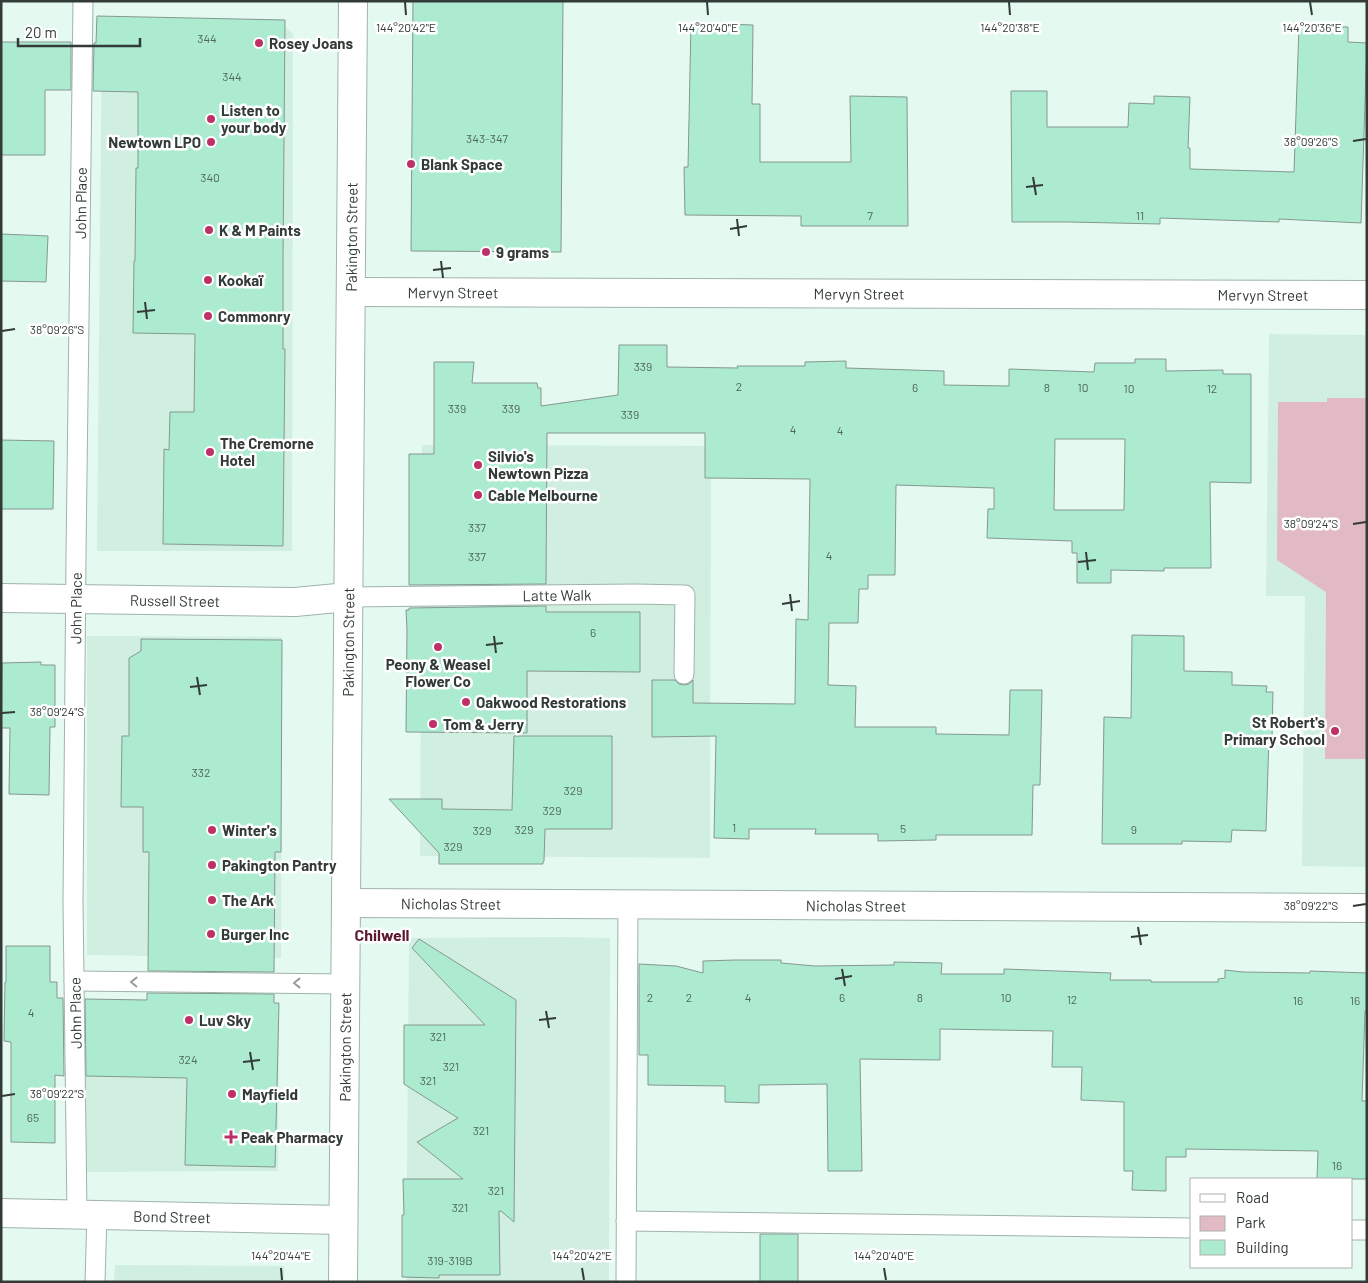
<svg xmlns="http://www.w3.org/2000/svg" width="1368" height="1283" font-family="Barlow,sans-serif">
<rect width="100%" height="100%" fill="#e4faf0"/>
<path fill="#d1efe1" d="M276 19 293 34 292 551H97L102 20Z
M1269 334 1367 335V867L1302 866 1305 596H1266Z
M422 445 711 446 710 858 420 856Z
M87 636 282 637 281 958 87 955Z
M565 937 610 938 609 1282H406L409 938Z
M85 1005 279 1007 278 1171 85 1172Z
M115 1265 284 1266V1282H114Z"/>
<path fill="#e1bac3" d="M1327 398H1367V759H1325L1326 592 1277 560 1278 402H1327Z"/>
<path fill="#acebd0" stroke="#84988f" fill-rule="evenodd" d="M413 1H563L561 252 411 251Z
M97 16 285 20 283 261V349H285L283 546 163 544 164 449 169 450 170 412H194L195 334 133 333 134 261H135L136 168H138V92L93 91 94 43H96Z
M691 23 753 25 752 104H760V162H851L850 96 907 97 908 226H801V216L685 215 684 167H688Z
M1299 26 1348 27V42L1367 43 1361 223 1279 219V222L1160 218V224L1070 222H1012L1011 91H1047V127H1128L1129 103 1154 104V96L1190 97 1188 148H1190V169L1294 172Z
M1 42H71V90H45V155H1Z
M1 234 48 236 46 282 1 281Z
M619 345H667V367L738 368 737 366H805V362L846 361V368L944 371V385L1009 386V369L1094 372 1095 363H1135V359H1166V371L1223 370V374H1251V483L1210 482 1211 568H1164V571L1111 570V583H1077V553H1072V541L987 538 988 509H994V488L896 485 895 575H868V589H859L858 623H829L828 685 856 686 855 727H936V734L1009 735 1010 690H1042L1040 785H1033L1032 835H936V840L878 841V834H815L816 829H749V839L714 838 716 736 652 737V680H675L679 684 684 685 689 684 693 680V703L795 704 796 619 808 620 810 479 705 478V433H547L546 584 409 585V454H434V362H474L472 383H537L538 388H541V406L618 395ZM1055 439H1125L1124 510H1054Z
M1 440 54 441 53 509H1Z
M546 606V612H640V672L527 671V733L406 732 407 630 406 610H409V608Z
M1132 635 1184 636V671L1232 672V685L1267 686 1266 692H1273L1272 737H1269L1266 831 1232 830 1231 842 1182 841V844H1102L1104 717 1131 718Z
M141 639 282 640 281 852H275L274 972 148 971 149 852H143V807H121L122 736H129V658L141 651Z
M41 662V665H55V727H50L49 795 9 794 10 728H1L2 663Z
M514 736H612V829H545L544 861 543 862V864H439V853L389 799H442V809L512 810Z
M419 939 516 1000 514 1222 501 1211H499L500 1275H439V1278L402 1277V1215H404L403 1179H463L417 1142 458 1118 404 1084V1025H485L412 948Z
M6 946H50V982H57V998H63L64 1076 55 1075V1143L11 1142V1042L4 1041 5 982H6Z
M735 960H781V963L815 966 894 965V962L942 963 941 974H1004V969L1111 973 1110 980H1151V982H1218V979L1225 978V970L1243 972 1310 973V971L1367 973V1011H1365L1362 1101H1367V1179H1317L1318 1151 1186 1149V1157H1166V1191L1132 1190 1133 1171H1124V1102L1081 1100 1082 1067H1052L1053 1031 940 1029V1060L860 1059 862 1171H828L827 1084 759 1085V1103L725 1102V1086L648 1085V1055H639V964L676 966 703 973V961Z
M147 993 274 994V1003H279L275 1167 185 1165 187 1078 86 1076 85 999 147 1000Z
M760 1234H798V1282H760Z"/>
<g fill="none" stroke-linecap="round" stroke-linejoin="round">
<defs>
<g id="lane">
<path id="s1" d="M348 597 636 594 685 595 684 674"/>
<path d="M74 981 346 984"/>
<path id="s2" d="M77 1214 73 902 76 555 83 1"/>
<path d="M626 1221 1192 1228"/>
<path d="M1352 1230H1367"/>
<path d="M95 1282 97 1214"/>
<path d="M626 1282 628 904"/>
</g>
<g id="street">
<path id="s3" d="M351 292 1367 295"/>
<path id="s4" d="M1 598 295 602 348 597"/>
<path id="s5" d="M346 903 1367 908"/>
<path id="s6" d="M1 1213 342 1220"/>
</g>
<g id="secondary">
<path id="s7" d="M343 1282 353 1"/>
</g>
</defs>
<use href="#lane" stroke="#9fb3aa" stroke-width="21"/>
<use href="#street" stroke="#9fb3aa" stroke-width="30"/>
<use href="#secondary" stroke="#9fb3aa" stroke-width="30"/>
<use href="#lane" stroke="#fff" stroke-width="19"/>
<use href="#street" stroke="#fff" stroke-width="28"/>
<use href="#secondary" stroke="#fff" stroke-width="28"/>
</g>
<defs><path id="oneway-chevron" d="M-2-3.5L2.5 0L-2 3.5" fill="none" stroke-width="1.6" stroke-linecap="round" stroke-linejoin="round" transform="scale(1.25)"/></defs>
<g stroke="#989d9b">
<use href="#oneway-chevron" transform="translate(134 982) rotate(-179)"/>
<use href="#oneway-chevron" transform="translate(297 983) rotate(-180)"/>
</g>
<path fill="none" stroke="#323b37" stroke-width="2" d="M405 2 406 15M707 2 708 15M1009 2 1010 15M1310 2 1312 15M1353 141 1366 139M1033 177 1036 195M1026 187 1043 185M737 219 739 236M730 229 747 226M441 261 443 278M433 270 451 268M145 302 147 319M137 312 155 310M2 331 15 329M1353 524 1366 522M1086 552 1088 570M1078 562 1096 560M790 594 792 611M782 604 800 601M494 636 496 653M486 645 503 643M197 677 200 695M190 687 207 685M2 713 15 712M1353 906 1366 904M1138 927 1141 945M1131 937 1148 935M842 969 845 986M835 979 852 976M546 1011 549 1028M539 1020 556 1018M250 1052 253 1070M243 1062 260 1060M2 1096 15 1094M281 1268 282 1280M582 1268 584 1280M884 1268 886 1280"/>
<g fill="#bd3166" stroke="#fff" stroke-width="2">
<circle cx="259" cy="43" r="5"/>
<circle cx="211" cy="119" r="5"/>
<circle cx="211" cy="142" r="5"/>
<circle cx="411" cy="164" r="5"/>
<circle cx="209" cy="230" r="5"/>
<circle cx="486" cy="252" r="5"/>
<circle cx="208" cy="280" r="5"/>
<circle cx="208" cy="316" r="5"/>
<circle cx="210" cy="452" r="5"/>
<circle cx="478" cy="465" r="5"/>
<circle cx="478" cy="495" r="5"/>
<circle cx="438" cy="647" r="5"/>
<circle cx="466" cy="702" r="5"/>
<circle cx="433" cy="724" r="5"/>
<circle cx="1335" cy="731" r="5"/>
<circle cx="212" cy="830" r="5"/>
<circle cx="212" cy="865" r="5"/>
<circle cx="212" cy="900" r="5"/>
<circle cx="211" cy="934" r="5"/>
<circle cx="189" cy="1020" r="5"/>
<circle cx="232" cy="1094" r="5"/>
<path d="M228.5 1129.5h5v5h5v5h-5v5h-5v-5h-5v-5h5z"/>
</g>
<g text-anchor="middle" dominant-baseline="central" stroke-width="5" stroke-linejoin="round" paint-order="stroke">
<g font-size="12" fill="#50675d">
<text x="207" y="38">344</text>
<text x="232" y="76">344</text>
<text x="487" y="138">343-347</text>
<text x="210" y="177">340</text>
<text x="870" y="215">7</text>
<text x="1140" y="215">11</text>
<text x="643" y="366">339</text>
<text x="739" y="386">2</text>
<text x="915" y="387">6</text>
<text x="1047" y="387">8</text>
<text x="1083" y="387">10</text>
<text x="1129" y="388">10</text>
<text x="1212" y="388">12</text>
<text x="457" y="408">339</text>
<text x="511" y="408">339</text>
<text x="630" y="414">339</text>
<text x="793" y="429">4</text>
<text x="840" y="430">4</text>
<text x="477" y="527">337</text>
<text x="829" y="555">4</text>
<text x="477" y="556">337</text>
<text x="593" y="632">6</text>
<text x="201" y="772">332</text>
<text x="573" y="790">329</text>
<text x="552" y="810">329</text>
<text x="734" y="827">1</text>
<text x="903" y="828">5</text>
<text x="524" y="829">329</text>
<text x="1134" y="829">9</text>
<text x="482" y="830">329</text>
<text x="453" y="846">329</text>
<text x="650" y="997">2</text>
<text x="689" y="997">2</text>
<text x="748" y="997">4</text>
<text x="842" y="997">6</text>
<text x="920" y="997">8</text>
<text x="1006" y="997">10</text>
<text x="1072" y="999">12</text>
<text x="1298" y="1000">16</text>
<text x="1355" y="1000">16</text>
<text x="31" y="1012">4</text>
<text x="438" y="1036">321</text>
<text x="188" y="1059">324</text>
<text x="451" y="1066">321</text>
<text x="428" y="1080">321</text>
<text x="33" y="1117">65</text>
<text x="481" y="1130">321</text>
<text x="1337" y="1165">16</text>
<text x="496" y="1190">321</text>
<text x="460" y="1207">321</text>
<text x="450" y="1260">319-319B</text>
</g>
<g font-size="15" font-weight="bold" fill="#323b37" stroke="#fff" text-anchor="start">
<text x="269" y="43">Rosey Joans</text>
<text x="221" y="110">Listen to<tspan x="221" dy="17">your body</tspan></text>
<text x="201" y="142" text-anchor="end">Newtown LPO</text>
<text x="421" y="164">Blank Space</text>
<text x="219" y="230">K &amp; M Paints</text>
<text x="496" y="252">9 grams</text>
<text x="218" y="280">Kookaï</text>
<text x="218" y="316">Commonry</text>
<text x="220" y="443">The Cremorne<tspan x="220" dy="17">Hotel</tspan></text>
<text x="488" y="456">Silvio's<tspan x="488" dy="17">Newtown Pizza</tspan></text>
<text x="488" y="495">Cable Melbourne</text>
<text x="438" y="664" text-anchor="middle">Peony &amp; Weasel<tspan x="438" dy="17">Flower Co</tspan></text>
<text x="476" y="702">Oakwood Restorations</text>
<text x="1325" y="722" text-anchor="end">St Robert's<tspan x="1325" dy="17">Primary School</tspan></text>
<text x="443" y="724">Tom &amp; Jerry</text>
<text x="222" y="830">Winter's</text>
<text x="222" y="865">Pakington Pantry</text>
<text x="222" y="900">The Ark</text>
<text x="221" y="934">Burger Inc</text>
<text x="199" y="1020">Luv Sky</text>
<text x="242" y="1094">Mayfield</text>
<text x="241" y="1137">Peak Pharmacy</text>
</g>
<g font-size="15" fill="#323b37" stroke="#fff">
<text stroke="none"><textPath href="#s2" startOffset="1011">John Place</textPath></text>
<text stroke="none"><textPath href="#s7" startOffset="1045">Pakington Street</textPath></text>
<text stroke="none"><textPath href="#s3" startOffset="102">Mervyn Street</textPath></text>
<text stroke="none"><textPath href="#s3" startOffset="508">Mervyn Street</textPath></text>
<text stroke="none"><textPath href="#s3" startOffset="912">Mervyn Street</textPath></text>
<text stroke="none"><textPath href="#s1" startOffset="209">Latte Walk</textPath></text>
<text stroke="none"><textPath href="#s4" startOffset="174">Russell Street</textPath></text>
<text stroke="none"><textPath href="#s2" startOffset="606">John Place</textPath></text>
<text stroke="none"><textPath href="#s7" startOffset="640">Pakington Street</textPath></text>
<text stroke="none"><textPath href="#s5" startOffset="105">Nicholas Street</textPath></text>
<text stroke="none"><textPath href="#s5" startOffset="510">Nicholas Street</textPath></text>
<text transform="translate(75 1013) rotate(-91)">John Place</text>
<text stroke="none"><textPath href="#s7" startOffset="235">Pakington Street</textPath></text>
<text stroke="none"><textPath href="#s6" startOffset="171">Bond Street</textPath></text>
</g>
<g font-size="16" font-weight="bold" fill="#5c1930" stroke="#fff">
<text x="382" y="934">Chilwell</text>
</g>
</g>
<g font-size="12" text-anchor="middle" fill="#323b37" stroke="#fff" stroke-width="5" stroke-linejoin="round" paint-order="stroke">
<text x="406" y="32">144°20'42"E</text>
<text x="708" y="32">144°20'40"E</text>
<text x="1010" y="32">144°20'38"E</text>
<text x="1312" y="32">144°20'36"E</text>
<text x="1311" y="146">38°09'26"S</text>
<text x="57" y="334">38°09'26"S</text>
<text x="1311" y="528">38°09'24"S</text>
<text x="57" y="716">38°09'24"S</text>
<text x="1311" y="910">38°09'22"S</text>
<text x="57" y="1098">38°09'22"S</text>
<text x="281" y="1260">144°20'44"E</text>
<text x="582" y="1260">144°20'42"E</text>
<text x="884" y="1260">144°20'40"E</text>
</g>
<rect width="1368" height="1283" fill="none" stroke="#323b37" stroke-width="5"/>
<rect x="1190" y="1178" width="162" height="90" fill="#ffffff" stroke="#adb1af"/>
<rect x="1200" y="1194" width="25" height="8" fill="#ffffff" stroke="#adb1af"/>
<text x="1236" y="1203" font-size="15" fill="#323b37">Road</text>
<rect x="1200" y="1216" width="25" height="15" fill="#e1bac3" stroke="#adb1af"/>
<text x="1236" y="1228" font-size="15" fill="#323b37">Park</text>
<rect x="1200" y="1240" width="25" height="15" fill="#acebd0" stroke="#adb1af"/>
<text x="1236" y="1253" font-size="15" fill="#323b37">Building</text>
<path d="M18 38v8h122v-8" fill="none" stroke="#323b37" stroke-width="2.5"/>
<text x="25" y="38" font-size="15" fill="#323b37" stroke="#ffffff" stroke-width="4" paint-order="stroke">20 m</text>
</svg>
